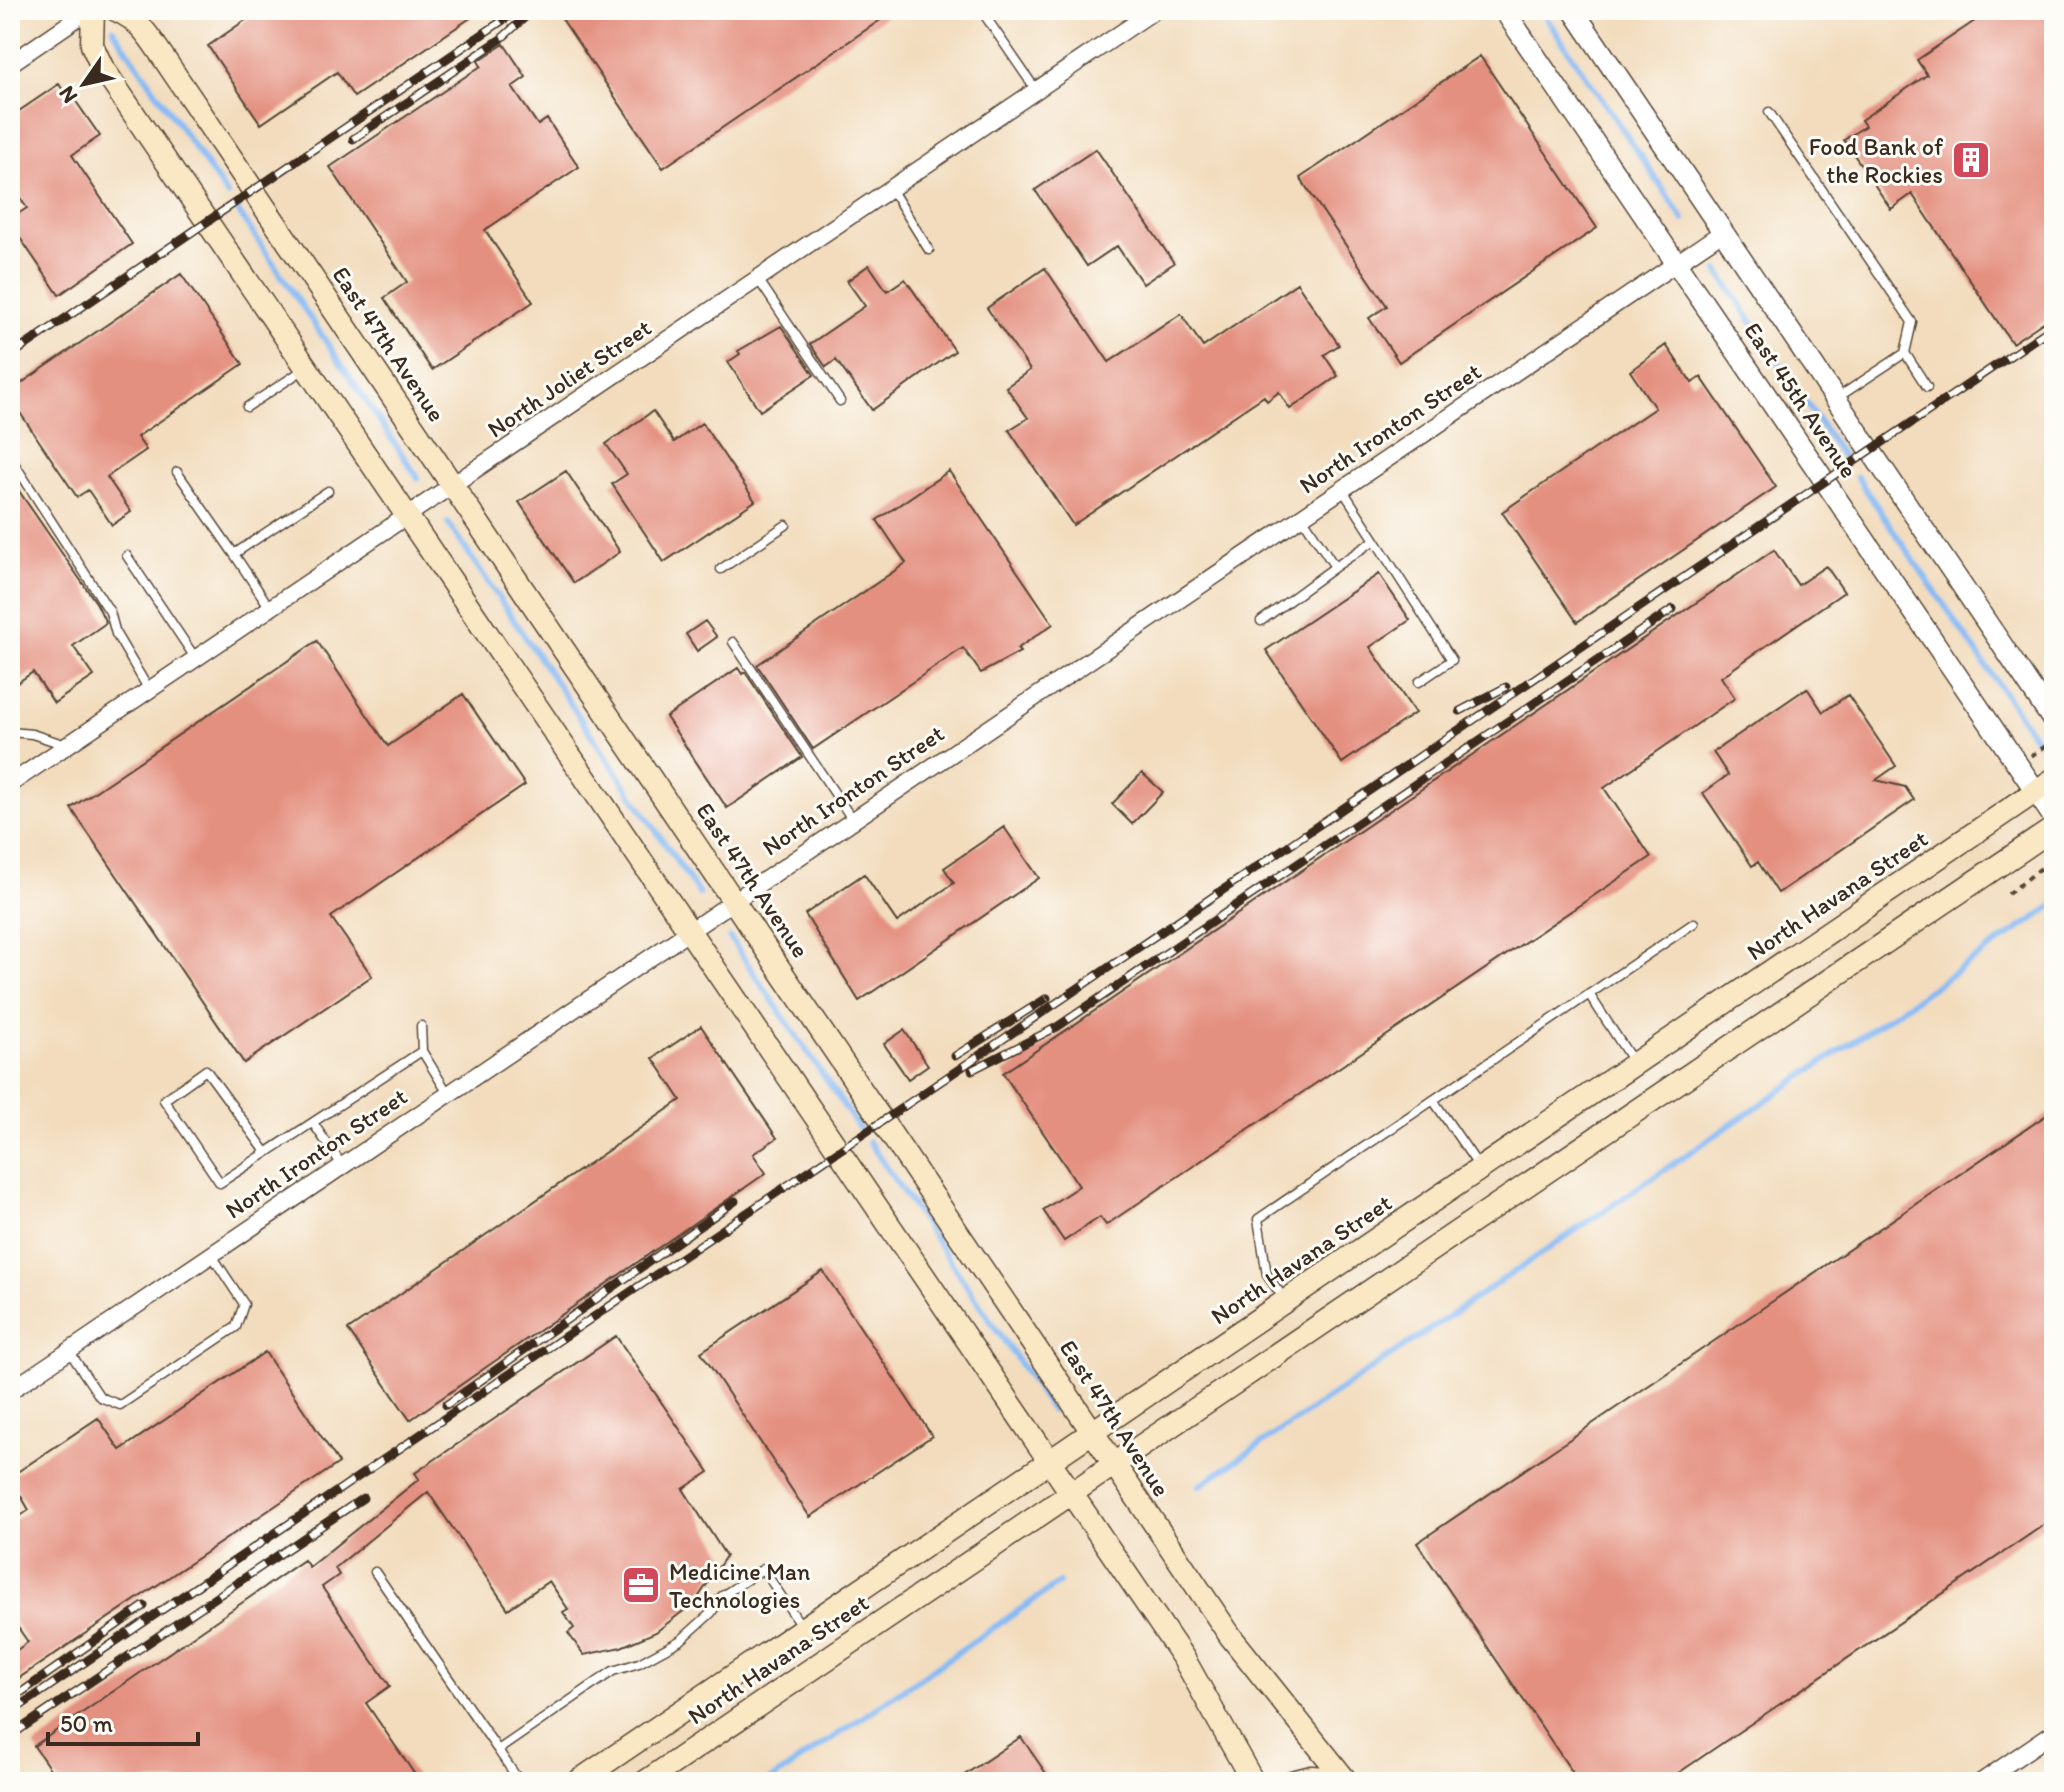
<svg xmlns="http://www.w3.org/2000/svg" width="2064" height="1792" font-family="Itim,sans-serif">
<rect width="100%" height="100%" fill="#fdfcf7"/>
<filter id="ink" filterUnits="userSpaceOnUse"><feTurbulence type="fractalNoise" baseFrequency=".0125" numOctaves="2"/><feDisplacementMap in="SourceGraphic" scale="16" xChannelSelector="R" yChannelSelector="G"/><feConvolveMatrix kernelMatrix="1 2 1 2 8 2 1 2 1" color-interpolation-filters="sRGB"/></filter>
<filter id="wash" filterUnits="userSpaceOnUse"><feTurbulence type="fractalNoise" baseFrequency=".006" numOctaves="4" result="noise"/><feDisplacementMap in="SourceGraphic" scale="32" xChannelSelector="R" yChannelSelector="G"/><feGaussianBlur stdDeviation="1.8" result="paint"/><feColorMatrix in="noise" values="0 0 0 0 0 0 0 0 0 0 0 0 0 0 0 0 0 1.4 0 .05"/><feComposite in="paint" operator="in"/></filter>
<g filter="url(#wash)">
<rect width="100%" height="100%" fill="#f2dcbd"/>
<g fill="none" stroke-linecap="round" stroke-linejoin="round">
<path stroke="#86baf4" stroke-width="6" d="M1541 10 1684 220
M113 29 227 195
M238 211 418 478
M1718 271 1842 456
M1857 477 2037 741
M448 523 699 894
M730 938 859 1128
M869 1142 1052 1411
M1199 1486 2054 905
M768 1782 1059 1583"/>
</g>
<g id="blocks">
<path fill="#e49080" d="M260 10H482L354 97 337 72 261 124 208 46Z
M568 10H895L663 168 560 16Z
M1991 10H2054V315L2012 343 1912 194 1891 209 1844 140 1865 126 1861 120 1927 75 1917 60Z
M504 44 526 77 512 87 538 125 547 119 579 167 485 230 533 302 432 370 384 298 407 282 330 167 481 66 478 61Z
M1480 56 1597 228 1399 362 1369 318 1387 306 1300 178Z
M59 84 64 92 68 90 100 136 72 155 132 244 59 295 10 223V219L27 208 10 183V117Z
M1096 149 1174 263 1143 284 1117 246 1087 266 1035 190Z
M869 265 887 291 905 279 955 351 872 410 836 360 826 367 810 344 865 306 847 281Z
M1045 268 1109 362 1181 314 1203 347 1297 283 1339 345 1324 355 1338 376 1290 409 1279 392 1267 401 1264 396 1073 525 1009 430 1028 418 1006 387 1030 370 987 308Z
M181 274 243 364 137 437 146 450 107 477 131 512 112 525 88 490 77 497 10 398V391Z
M781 326 814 375 760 411 728 362 740 354 738 351Z
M1666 345 1692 383 1701 377 1776 487 1577 622 1502 512 1655 408 1630 371Z
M653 411 674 442 702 423 755 501 664 562 612 484 627 474 606 444Z
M566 471 620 552 574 583 519 502Z
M949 471 1053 624 1017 649 1020 652 981 673 963 648 813 749 757 665 906 563 877 520Z
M10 478 97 604 106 623 73 646 94 676 54 703 33 672 10 688Z
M1774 550 1798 585 1826 566 1844 592 1721 677 1735 698 1604 788 1651 857 1106 1225 1100 1217 1064 1241 1043 1210 1079 1186 1003 1073Z
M1379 574 1410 620 1370 647 1415 713 1342 763 1266 650Z
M705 621 717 637 697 651 686 634Z
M317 641 388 746 463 694 525 785 331 917 372 976 244 1063 71 808Z
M738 668 742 674 745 672 802 757 727 808 666 717Z
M1807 688 1823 712 1848 695 1896 766 1876 780 1905 787 1914 800 1778 893 1758 862 1752 866 1703 793 1728 775 1713 752Z
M1142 773 1163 792 1132 824 1112 804Z
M1004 827 1039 878 859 1001 805 914 864 874 897 922 954 883 944 868Z
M701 1026 777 1138 753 1154 766 1173 410 1420 348 1330 681 1100 653 1058Z
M904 1030 928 1065 908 1079 884 1044Z
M2054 1110V1518L1665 1782H1579L1417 1543Z
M823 1271 932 1436 810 1517 701 1352Z
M616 1336 709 1472 683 1489 726 1556 695 1602 656 1632 621 1647 584 1655 568 1633 574 1628 563 1612 568 1609 549 1581 508 1609 428 1492 335 1568 339 1575 322 1587 390 1686 366 1703 420 1782H59L34 1746 304 1560 309 1567 419 1479 415 1473Z
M265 1352 339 1463 10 1684V1655L28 1642 10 1616V1523L29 1510 10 1477 98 1418 120 1450Z
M1021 1737 1052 1782H954Z"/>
</g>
</g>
<g filter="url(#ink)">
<use href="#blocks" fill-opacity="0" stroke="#564536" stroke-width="2"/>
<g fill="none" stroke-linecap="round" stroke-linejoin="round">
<defs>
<path id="service" d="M981 10 1036 90
M1769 112 1912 322 1905 353 1927 387
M891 189 929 250
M758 279 840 401
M1837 398 1905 353
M247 407 306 368
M10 457 110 612 116 634 149 690
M177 472 234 554
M1342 489 1375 540
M127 556 196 659
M1335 567 1375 540 1452 660 1419 682
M721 569 786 525
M270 608 234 554 328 491
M1261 621 1335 567 1302 517
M733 642 852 819
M10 732 32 734 66 745
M1589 994 1634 1063
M421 1026 422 1051 447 1092
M1433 1100 1480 1168
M313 1123 342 1165
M266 1152 206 1070 164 1100 220 1183 422 1051
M1285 1300 1267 1275 1258 1219 1694 923
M69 1351 100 1397 120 1405 236 1327 244 1304 211 1254
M375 1572 498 1750 613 1671 639 1663 681 1640 711 1613 722 1596 763 1569 802 1627
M498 1750 520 1782"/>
<path id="minor" d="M10 64 89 10
M10 784 1155 10
M10 1391 1724 231
M1981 1782 2054 1732"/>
<path id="tertiary" d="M1504 10 2054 818
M1573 10 2054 722"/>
<path id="secondary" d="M93 10 92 45 102 67 1184 1659 1253 1782
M116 10C140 20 150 38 165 60L1231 1637 1347 1782
M577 1782 2054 779
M645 1782 2054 828
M1292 1782 1312 1777 1344 1779"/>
</defs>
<use href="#service" stroke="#564536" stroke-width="11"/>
<use href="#minor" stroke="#564536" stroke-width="19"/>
<use href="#tertiary" stroke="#564536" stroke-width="23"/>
<use href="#secondary" stroke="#564536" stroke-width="25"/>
<path stroke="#564536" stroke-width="4" stroke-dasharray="6 6" stroke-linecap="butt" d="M2031 756 2053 741
M2008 894 2054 858"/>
<use href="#service" stroke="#fff" stroke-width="8"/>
<use href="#minor" stroke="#fff" stroke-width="16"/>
<use href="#tertiary" stroke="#fff" stroke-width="20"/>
<use href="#secondary" stroke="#fae7c3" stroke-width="22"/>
<defs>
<path id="rail" d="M353 139 501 39 533 10
M10 356 518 10
M1460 711 1506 687
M955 1056 1047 998
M972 1070 1057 1027 1673 609
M446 1405 735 1201
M16 1696 144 1606
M10 1713 2054 326
M10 1736 363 1498"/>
</defs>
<use href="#rail" stroke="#3b2a1e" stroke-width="9"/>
<use href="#rail" stroke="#fdfcf7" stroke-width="6" stroke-dasharray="18" stroke-linecap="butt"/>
</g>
</g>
<defs>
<symbol id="building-square" viewBox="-11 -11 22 22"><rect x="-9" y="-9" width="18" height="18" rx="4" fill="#d1495b" stroke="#fdfcf7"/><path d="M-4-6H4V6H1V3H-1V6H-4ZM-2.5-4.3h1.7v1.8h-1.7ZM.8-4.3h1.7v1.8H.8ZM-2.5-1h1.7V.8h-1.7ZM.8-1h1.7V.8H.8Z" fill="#fff"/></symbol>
<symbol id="office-square" viewBox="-11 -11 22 22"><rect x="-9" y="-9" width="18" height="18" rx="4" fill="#d1495b" stroke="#fdfcf7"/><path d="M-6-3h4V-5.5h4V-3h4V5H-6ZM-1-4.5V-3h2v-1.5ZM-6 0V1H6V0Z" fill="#fff"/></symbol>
</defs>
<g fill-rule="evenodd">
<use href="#building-square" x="1949" y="138" width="44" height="44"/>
<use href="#office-square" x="619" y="1563" width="44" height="44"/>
</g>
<g text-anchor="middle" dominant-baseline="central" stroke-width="6" stroke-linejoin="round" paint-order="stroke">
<g font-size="24" fill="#3b2a1e" stroke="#fdfcf7" text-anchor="end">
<text x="1943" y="146">Food Bank of<tspan x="1943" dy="28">the Rockies</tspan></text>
<text x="669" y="1571" text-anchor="start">Medicine Man<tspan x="669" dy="28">Technologies</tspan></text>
</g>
<g font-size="24" fill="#3b2a1e" stroke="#fdfcf7">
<text transform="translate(389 344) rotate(56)">East 47th Avenue</text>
<text transform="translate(569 378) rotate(-34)">North Joliet Street</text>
<text transform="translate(1801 400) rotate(56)">East 45th Avenue</text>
<text transform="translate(1390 428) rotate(-34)">North Ironton Street</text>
<text transform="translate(853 790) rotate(-34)">North Ironton Street</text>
<text transform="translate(753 880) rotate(56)">East 47th Avenue</text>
<text transform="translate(1837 895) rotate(-34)">North Havana Street</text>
<text transform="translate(316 1153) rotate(-34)">North Ironton Street</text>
<text transform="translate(1301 1259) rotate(-34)">North Havana Street</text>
<text transform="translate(1115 1418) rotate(57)">East 47th Avenue</text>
<text transform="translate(778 1659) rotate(-34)">North Havana Street</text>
</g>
</g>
<rect width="2064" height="1792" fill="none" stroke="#fdfcf7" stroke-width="40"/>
<g transform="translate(84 84) rotate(236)" stroke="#fdfcf7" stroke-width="6" paint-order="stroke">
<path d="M0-6L14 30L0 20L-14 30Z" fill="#3b2a1e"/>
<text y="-12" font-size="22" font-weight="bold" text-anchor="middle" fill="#3b2a1e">N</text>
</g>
<path d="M48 1732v12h150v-12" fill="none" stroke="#3b2a1e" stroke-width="4"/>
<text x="60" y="1732" font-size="24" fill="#3b2a1e" stroke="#fdfcf7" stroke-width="6" paint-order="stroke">50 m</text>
</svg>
